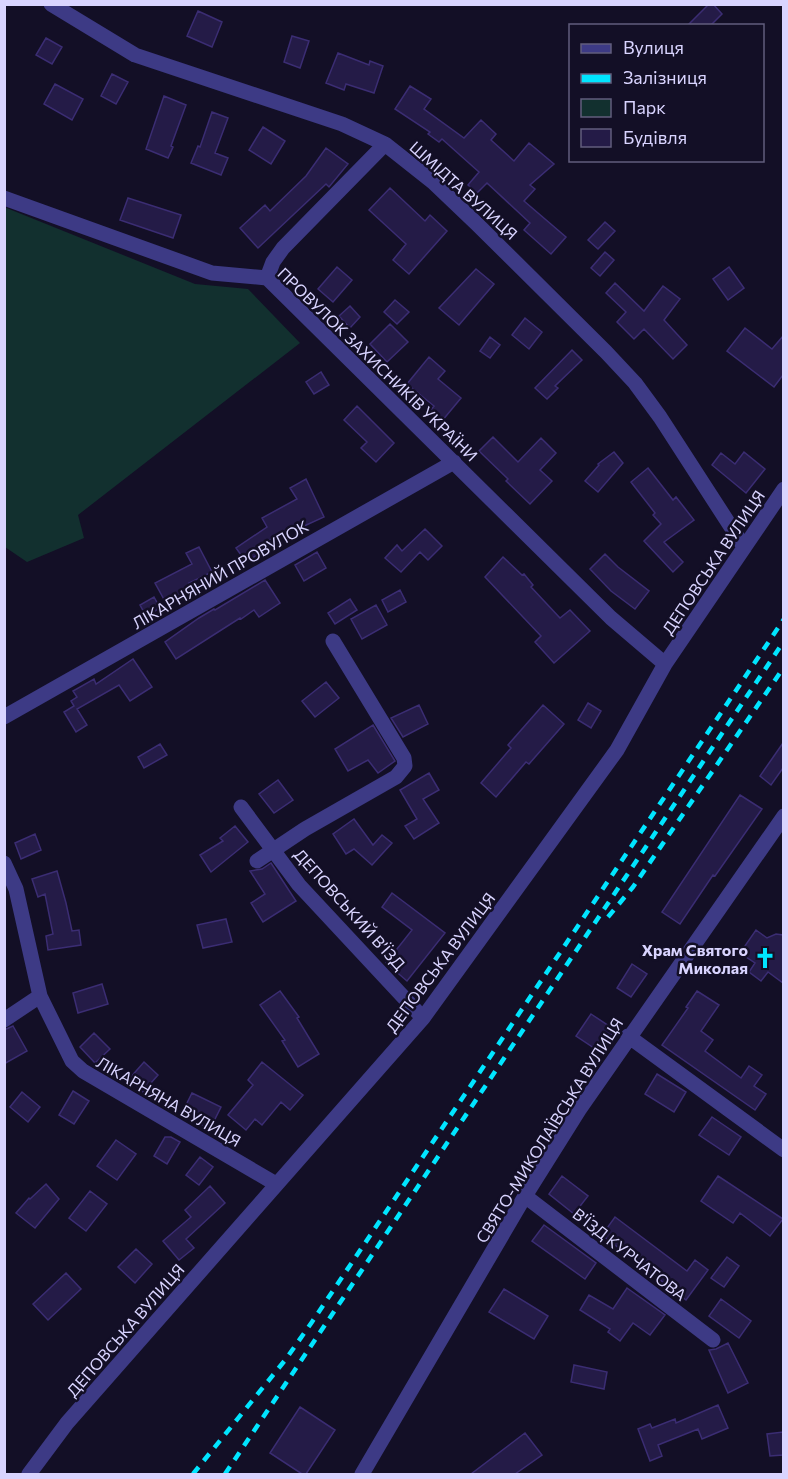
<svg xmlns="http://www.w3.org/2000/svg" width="788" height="1479" font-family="Commissioner,sans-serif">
<rect width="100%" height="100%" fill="#130f26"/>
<path fill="#12302f" d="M4 207 195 284 248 289 300 343 78 515 84 538 27 562 5 547Z"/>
<path fill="#241b47" stroke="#3b2d73" stroke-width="1.5" d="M709 4H713L722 14 710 26H687Z
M198 11 222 22 212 47 187 36Z
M292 36 309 41 300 68 284 62Z
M46 38 62 47 52 64 36 55Z
M338 53 369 65 370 61 383 66 374 93 346 84 344 90 326 83Z
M112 74 128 82 116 104 101 96Z
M55 84 83 99 72 120 44 104Z
M410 86 431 99 424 109 464 138 481 120 496 134 491 140 514 161 529 143 554 164 530 185 535 189 524 201 566 237 551 254 524 230 530 223 487 183 477 193 468 185 479 172 442 139 439 142 428 134 430 132 395 109Z
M164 96 186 105 171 146 173 147 168 158 146 149Z
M212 112 228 118 215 153 228 158 221 175 191 163 198 146 200 147Z
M263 127 285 141 271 164 249 150Z
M326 148 348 164 329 187 326 184 258 248 240 228 265 205 270 211 306 176Z
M390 188 425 221 430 215 447 231 409 274 393 260 406 244 369 210Z
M128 198 181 215 173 238 120 220Z
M605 222 615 231 598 249 588 240Z
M605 252 614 260 600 276 591 268Z
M337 267 352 280 333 302 318 289Z
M729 267 744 288 728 300 713 279Z
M476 269 494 284 459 325 439 308Z
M615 283 644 311 663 286 680 299 664 320 687 345 673 359 644 329 634 339 617 322 626 312 606 293Z
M395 300 409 312 397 324 384 312Z
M350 306 360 317 350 328 339 316Z
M525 318 542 332 529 349 512 335Z
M390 324 408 342 387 362 370 344Z
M745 328 772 349 783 336V375L774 387 727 351Z
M490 337 500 345 490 358 480 351Z
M572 350 582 360 555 386 558 388 547 399 535 388Z
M429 357 445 371 438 379 461 398 442 421 430 411 434 406 407 384Z
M321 372 329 385 314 394 306 382Z
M357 406 394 443 376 462 361 448 367 442 344 420Z
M493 437 518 462 541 438 556 453 540 470 552 481 530 504 506 481 508 479 479 451Z
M614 452 623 463 598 492 585 481 599 465 598 464Z
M744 452 765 469 746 493 712 465 721 453 735 464Z
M648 468 673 500 676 497 694 520 664 542 683 562 673 572 644 541 661 524 653 515 655 513 631 482Z
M306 479 324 517 302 527 300 524 258 546 262 552 246 562 236 548 267 527 262 518 297 499 290 488Z
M425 529 442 546 428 560 420 552 401 572 385 558 397 545 402 551Z
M199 547 212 572 189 583 193 589 166 603 155 583 192 564 186 553Z
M317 552 326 568 304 581 295 565Z
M605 554 618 567 649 591 635 609 611 591 590 569Z
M503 557 522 575 524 574 533 585 531 587 560 618 570 610 590 631 554 663 535 642 541 636 485 577Z
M265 580 280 603 259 617 254 610 241 619 240 618 176 659 165 642 199 618 214 609 215 610Z
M400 590 406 602 388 612 382 600Z
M154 597 160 608 146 616 140 605Z
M350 599 357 610 335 624 328 613Z
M376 605 387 625 362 639 351 619Z
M133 659 152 687 130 701 119 685 77 709 87 725 76 732 64 712 74 706 71 701 77 697 73 691 94 679 96 684Z
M326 682 339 698 315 717 302 701Z
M588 703 601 711 591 728 578 720Z
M419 705 428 724 403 737 391 718Z
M543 705 564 724 529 764 526 762 496 797 481 783 511 748 508 745Z
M373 725 395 761 378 773 368 760 348 771 335 749Z
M783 743V768L771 785 760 776Z
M160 744 167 755 144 768 138 757Z
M429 773 439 790 423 799 439 823 414 839 405 826 417 819 400 790Z
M278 780 293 800 274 813 259 794Z
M740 795 762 809 715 876 713 875 680 924 662 912Z
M354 819 373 845 382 835 392 843 372 865 354 849 346 854 333 834Z
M235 826 248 842 211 872 200 855 223 841 220 838Z
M35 834 41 850 21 859 15 843Z
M271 863 296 901 263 922 251 903 265 894 250 871 262 869Z
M57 871 66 903 72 931 79 930 81 945 48 950 46 936 53 934 45 894 38 897 32 879Z
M392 893 445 933 407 981 386 963 412 930 382 907Z
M226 919 232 942 203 948 197 925Z
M756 930 767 938 776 934 783 935V983L768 972 761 981 749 972 755 963 740 953Z
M632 964 647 974 631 997 617 988Z
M102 984 108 1004 78 1013 73 993Z
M280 991 299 1017 297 1018 319 1054 298 1067 282 1041 285 1040 260 1005Z
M697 991 719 1005 701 1031 713 1040 705 1051 741 1078 749 1066 762 1075 754 1086 766 1094 755 1110 662 1045 688 1008 686 1007Z
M591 1014 615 1030 600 1052 576 1036Z
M13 1026 27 1051 4 1064V1030Z
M94 1033 110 1049 95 1063 80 1047Z
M144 1062 158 1075 143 1092 129 1079Z
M262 1062 303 1095 290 1110 281 1102 262 1125 255 1119 246 1130 228 1115 253 1085 248 1080Z
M657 1074 686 1092 674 1112 645 1094Z
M73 1091 89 1101 74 1124 59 1115Z
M22 1092 40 1107 28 1122 10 1107Z
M192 1093 221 1107 210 1129 181 1115Z
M712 1117 741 1137 729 1155 699 1135Z
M165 1137H171L180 1142 167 1164 154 1156Z
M116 1140 136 1154 117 1180 97 1166Z
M200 1157 213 1167 199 1185 186 1175Z
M562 1176 588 1196 574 1214 549 1194Z
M718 1176 783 1219 770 1236 740 1213 733 1223 701 1201Z
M46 1184 59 1199 35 1228 16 1213 29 1198 30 1199Z
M210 1186 225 1203 186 1239 194 1248 179 1260 163 1241 191 1217 185 1210Z
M90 1191 107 1204 86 1231 69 1218Z
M615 1217 687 1271 695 1260 708 1270 686 1300 602 1235Z
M544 1225 596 1263 585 1279 532 1241Z
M136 1249 152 1264 135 1283 118 1267Z
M727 1257 739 1266 724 1287 711 1278Z
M66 1273 81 1289 48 1320 33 1304Z
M627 1288 665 1315 650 1335 633 1323 620 1341 608 1332 610 1329 580 1310 589 1295 613 1309Z
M504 1289 548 1316 534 1339 489 1312Z
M721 1299 751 1321 739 1338 709 1316Z
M728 1343 748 1383 728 1393 709 1350 716 1349Z
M574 1365 607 1372 604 1389 571 1382Z
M718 1405 728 1428 702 1439 698 1429 658 1445 662 1456 650 1461 638 1429 650 1424 652 1428 675 1419 676 1423Z
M300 1407 335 1430 306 1474H302L270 1453Z
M783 1432V1455L770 1456 767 1434Z
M525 1433 542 1455 515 1474H471Z"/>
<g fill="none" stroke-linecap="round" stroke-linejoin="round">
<path stroke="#3d3a85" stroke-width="15" d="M51 4 135 55 342 124 385 144 433 182 477 224 606 352 635 383 660 417 744 547
M4 198 212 273 267 278 611 618 665 664
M267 278 273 262 283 248 385 144
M4 717 454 462
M241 807 299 885 423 1018
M257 861 305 829 396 777 405 766 404 758 333 641
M4 863 16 889 40 996 72 1061 83 1071 276 1184
M4 1020 40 996
M628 1036 784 1150
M525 1196 713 1340
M29 1474 67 1423 423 1018 617 750 665 664 784 489
M362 1474 525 1196 579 1110 784 816"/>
<path stroke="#00e5ff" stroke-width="4.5" stroke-dasharray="9 8" stroke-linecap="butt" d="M608 917 633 887 784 667
M193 1474 286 1359 312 1322 784 619
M225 1474 784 641"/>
</g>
<defs>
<symbol id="church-bare" viewBox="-9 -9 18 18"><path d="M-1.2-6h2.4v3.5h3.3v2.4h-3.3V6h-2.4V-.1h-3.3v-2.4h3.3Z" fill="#00e5ff" stroke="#130f26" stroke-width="2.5" paint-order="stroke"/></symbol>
</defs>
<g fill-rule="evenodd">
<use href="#church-bare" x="750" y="943" width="30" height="30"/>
</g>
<g text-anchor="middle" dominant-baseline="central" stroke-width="5" stroke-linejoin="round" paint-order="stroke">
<g font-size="16" fill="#d9d4ff" stroke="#130f26">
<text transform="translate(464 190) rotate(42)">ШМІДТА ВУЛИЦЯ</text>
<text transform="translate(378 364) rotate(44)">ПРОВУЛОК ЗАХИСНИКІВ УКРАЇНИ</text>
<text transform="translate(713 562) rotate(-56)">ДЕПОВСЬКА ВУЛИЦЯ</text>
<text transform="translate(220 574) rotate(-30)">ЛІКАРНЯНИЙ ПРОВУЛОК</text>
<text transform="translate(350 909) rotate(48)">ДЕПОВСЬКИЙ В’ЇЗД</text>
<text transform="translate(440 962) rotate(-53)">ДЕПОВСЬКА ВУЛИЦЯ</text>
<text transform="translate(169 1101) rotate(30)">ЛІКАРНЯНА ВУЛИЦЯ</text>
<text transform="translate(549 1130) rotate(-58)">СВЯТО-МИКОЛАЇВСЬКА ВУЛИЦЯ</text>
<text transform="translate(630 1254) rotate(38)">В'ЇЗД КУРЧАТОВА</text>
<text transform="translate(125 1330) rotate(-49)">ДЕПОВСЬКА ВУЛИЦЯ</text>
</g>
<g font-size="16" font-weight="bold" fill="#d9d4ff" stroke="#130f26" text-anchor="end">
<text x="748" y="949">Храм Святого<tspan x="748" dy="18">Миколая</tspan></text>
</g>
</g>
<rect width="788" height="1479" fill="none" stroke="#d9d4ff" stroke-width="12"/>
<rect x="569" y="24" width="195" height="138" fill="#130f26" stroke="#625e7d" stroke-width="1.5"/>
<rect x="581" y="44" width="30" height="9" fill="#3d3a85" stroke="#625e7d" stroke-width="1.5"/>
<text x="623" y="54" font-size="18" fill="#d9d4ff">Вулиця</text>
<rect x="581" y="74" width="30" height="9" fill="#00e5ff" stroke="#625e7d" stroke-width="1.5"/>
<text x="623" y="84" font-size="18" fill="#d9d4ff">Залізниця</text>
<rect x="581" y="99" width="30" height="18" fill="#12302f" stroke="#625e7d" stroke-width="1.5"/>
<text x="623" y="114" font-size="18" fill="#d9d4ff">Парк</text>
<rect x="581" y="129" width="30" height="18" fill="#241b47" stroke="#625e7d" stroke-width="1.5"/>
<text x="623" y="144" font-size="18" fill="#d9d4ff">Будівля</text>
</svg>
